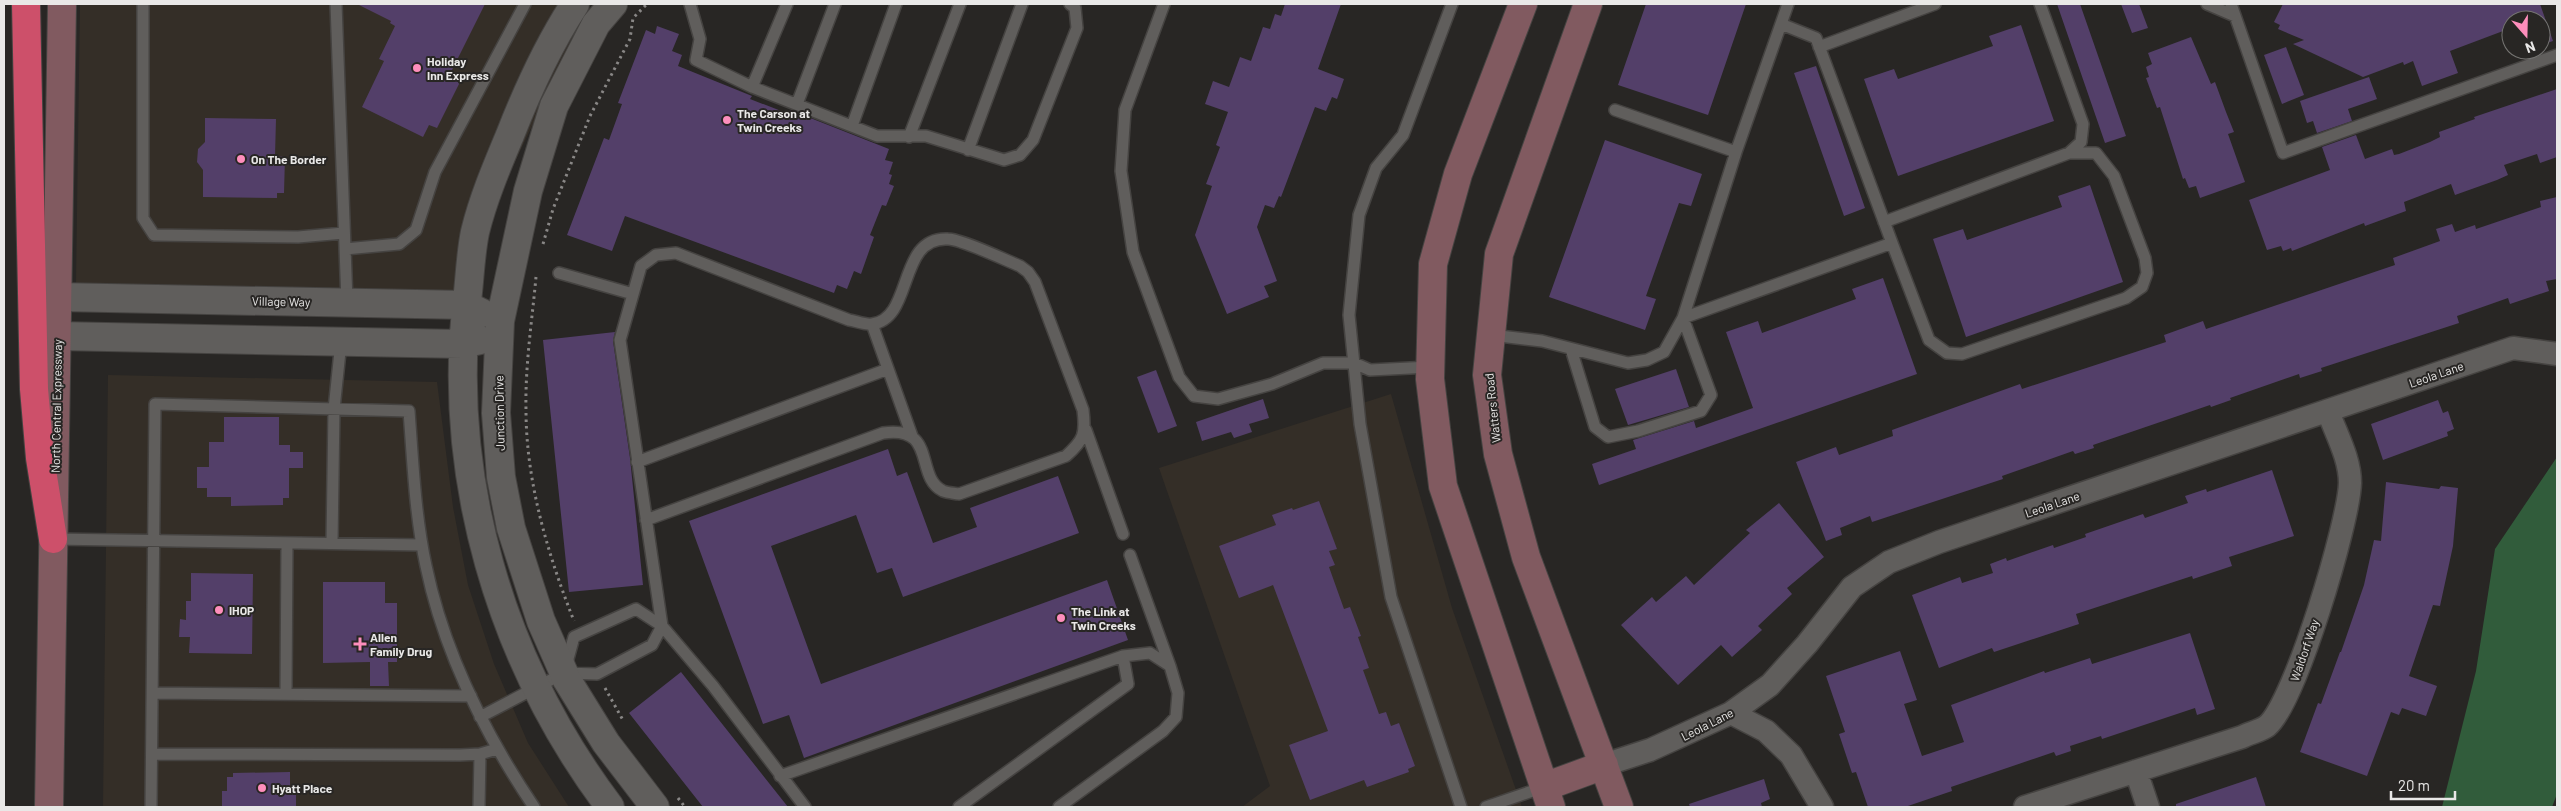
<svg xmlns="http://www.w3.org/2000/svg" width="2561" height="811" font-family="Barlow,sans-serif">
<rect width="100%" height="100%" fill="#282624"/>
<path fill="#342e27" d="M80 4H590L453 292 76 283Z
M108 375 437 382 453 507 468 585 494 664 528 743 569 807H103Z
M1391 394 1452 608 1522 807H1242L1270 786 1159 468Z"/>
<path fill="#315c3b" d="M2557 457V794L2552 807H2442L2476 671 2495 549Z"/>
<path fill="#533f69" d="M357 4H485L450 74 461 80 437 128 429 125 423 137 362 107 384 61 379 59 395 26 390 23 391 21Z
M1285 4H1341L1318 69 1344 79 1337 99 1332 97 1326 111 1315 107 1281 197 1279 196 1274 208 1265 205 1257 227 1277 281 1264 286 1269 297 1227 314 1195 235 1212 186 1206 184 1220 147 1216 145 1228 112 1205 104 1213 81 1229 87 1240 57 1251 61 1263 27 1270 29 1275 14 1281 16Z
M1646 4H1746L1708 115 1618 85Z
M2057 4H2080L2126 136 2105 143Z
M2121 4H2139L2148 28 2132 33Z
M2283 4H2540L2553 41 2541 45V20H2511V28L2450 51 2458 73 2422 86 2413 61 2404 65 2403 62 2363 77 2293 44 2304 40 2278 29 2280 25 2274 22Z
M2021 25 2054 121 1898 176 1864 79 1894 69 1898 79 1993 46 1989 36Z
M657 26 679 34 672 51 682 55 678 66 752 96 750 99 789 114 790 110 889 149 885 160 893 162 889 174 892 175 889 184 894 186 886 206 882 205 870 235 874 237 861 274 854 271 847 289 837 285 834 293 625 216 612 251 567 235 604 138 609 140 622 104 618 103 646 30 655 34Z
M2191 37 2211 84 2215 82 2226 112 2234 132 2228 134 2245 182 2200 198 2196 186 2189 188 2185 178 2183 179 2160 107 2157 108 2146 78 2149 77 2146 67 2152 64 2148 53Z
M2286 47 2304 95 2282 104 2264 55Z
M1816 66 1865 208 1844 216 1794 73Z
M2369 77 2377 99 2348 109 2352 121 2317 133 2313 121 2307 123 2300 101Z
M2557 89V157L2540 163 2537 154 2504 165 2508 175 2497 180 2455 195 2451 184 2404 202 2406 211 2365 226 2364 223 2292 251 2291 248 2283 251 2281 246 2267 250 2249 200 2330 170 2322 147 2356 135 2365 159 2392 149 2394 155 2399 154 2430 142 2440 137 2439 132 2475 119 2474 117Z
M205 118 276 119 275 156 285 157 284 193H277V198L203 197V170L197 162 198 149 205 142Z
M1605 140 1702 174 1691 206 1679 203 1646 296 1656 299 1645 330 1549 297Z
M2090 185 2123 282 1966 337 1933 239 1963 229 1967 240 2062 207 2058 196Z
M2557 197V279L2546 281 2549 291 2510 304 2508 298 2457 316 2459 323 2321 368 2322 371 2300 378 2299 374 2230 398 2231 400 2211 407 2210 405 2093 445 2094 448 2075 454 2073 451 2002 476 2003 479 1872 522 1870 516 1840 528 1842 535 1826 541 1796 462 1836 447 1839 455 1893 436 1892 430 2020 384 2022 389 2166 342 2164 335 2203 321 2206 329 2395 265 2393 258 2440 241 2436 229 2452 224 2455 232 2475 225 2476 229 2541 207 2540 201Z
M1883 278 1917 374 1599 485 1592 464 1636 449 1633 440 1694 421 1696 428 1753 408 1726 332 1758 321 1762 333 1856 299 1852 289Z
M615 332 613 341 630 458 643 585 569 592 543 340Z
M1676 369 1689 407 1628 425 1615 389Z
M1156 370 1177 426 1158 433 1137 377Z
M1263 399 1269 418 1249 424 1252 432 1234 438 1231 432 1202 441 1196 422Z
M2438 400 2443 413 2448 411 2454 429 2447 432 2448 436 2383 460 2371 424Z
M224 417H279V445H290V452H303V468H289V498H283V505L231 506V497H207V488H197V467H209V442H224Z
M888 449 897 476 907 472 933 543 977 527 970 508 1058 476 1079 533 903 597 892 568 877 573 856 515 771 546 821 684 1107 580 1128 640 804 758 789 715 763 724 689 521Z
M2272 470 2294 536 2229 557 2232 566 2193 579 2192 576 2076 614 2079 624 1994 652 1992 648 1939 668 1912 595 1960 577 1962 583 1993 573 1990 564 2006 558 2007 561 2053 545 2054 548 2086 537 2085 534 2143 514 2145 518 2188 503 2185 496 2206 489 2207 492Z
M2386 482 2439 489 2441 486 2458 488 2453 546 2440 606 2433 605 2409 676 2437 686 2426 716 2402 708 2399 715 2391 712 2367 776 2300 752 2318 703 2321 704 2340 652H2341L2364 585 2374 540 2381 541Z
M1319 501 1337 549 1329 551 1335 565 1329 567 1344 609 1350 607 1361 636 1358 637 1369 668 1363 670 1379 714 1386 712 1391 726 1399 723 1415 766 1408 769 1409 772 1367 787 1364 780 1310 800 1289 745 1328 731 1273 585 1239 598 1219 546 1276 525 1272 515 1292 508 1293 510Z
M1779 503 1824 557 1787 588 1792 594 1758 626 1762 630 1732 657 1721 645 1678 685 1621 625 1652 597 1656 602 1686 576 1694 585 1750 533 1746 530Z
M191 573 253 574 252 654 189 653 190 637H179L180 619 186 620V601H191Z
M323 582H385V603H397V662H388L389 686H370V662L323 663Z
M2190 633 2215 709 2197 715 2195 708 2102 739 2101 736 2070 746 2071 751 2056 756 2054 752 1951 787 1952 791 1905 807H1868L1856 772 1852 773 1839 734 1845 732 1826 676 1900 651 1917 700 1904 704 1922 756 1964 742 1951 705 2044 671 2045 673 2090 658 2092 664Z
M681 672 788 807H703L629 713Z
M290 772V786H296V807H222V791H227V777H233V773Z
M2256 777 2266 807H2176V804Z
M1764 779 1770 799 1761 803 1762 807H1690L1689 804Z"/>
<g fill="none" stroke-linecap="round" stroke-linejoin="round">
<defs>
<path id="service" d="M143 4V218L154 235 298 237 344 233
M336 4 347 302
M690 4 700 39 696 60 752 87 787 4
M1164 4 1125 110 1121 171 1133 252 1179 377 1194 396 1218 399 1272 384 1323 363H1354L1370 370 1430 367
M1452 4 1403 135 1376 168 1359 215 1349 315 1360 424 1391 597 1461 807
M2207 4 2235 16
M2231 4 2283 153 2557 55
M1819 47 1935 4
M752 87 877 136H926L1004 160 1020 155 1033 140 1077 28 1075 8 1070 4
M797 104 835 4
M1615 110 1736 152 1788 4
M852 126 896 4
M909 137 960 4
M968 150 1022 4
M1884 222 2069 153 2081 142 2083 124 2040 4
M1892 243 1929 340 1947 353 1962 354 2126 298 2142 287 2147 273 2145 258 2114 176 2096 153H2069
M345 249 399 244 416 230 435 172 525 4
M559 273 633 294
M872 324 912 436
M1491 335 1542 341 1628 363 1647 360 1664 352 1683 318 1736 152
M1571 349 1595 427 1608 437 1638 431 1701 411 1711 395 1683 318 1892 243 1816 38 1781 24
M1086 430 1123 534
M637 462 888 369
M53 539 422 545
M332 543 334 409 341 342
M1130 555 1170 666
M566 666 574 637 636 609 662 626 713 686 805 807
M153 693 471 696
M286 694 287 543
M480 717 564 673 597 674 652 645 662 626 620 340 641 266 656 255 676 253 849 320C856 321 865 325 872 324 914 319 897 236 948 239 961 239 1005 260 1020 266L1028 272 1035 282 1083 410C1086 434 1084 440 1066 456L959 494C954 493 948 493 943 491 914 477 938 425 883 433L646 520
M152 754 460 755 480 754 497 749
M780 776 1123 656 1150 653 1170 666 1178 693 1176 717 1163 731 1059 807
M151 807 155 404 409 411C413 463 415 515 426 566 444 653 485 734 534 807
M479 807 480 754
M959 807 1128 684 1123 656
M1486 807 1544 787"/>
<path id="minor" d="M1731 713 1766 731 1791 755 1822 807
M1604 765 1650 750 1731 713 1770 685 1807 644 1852 587 1889 562 1939 542 2513 348 2557 354
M2136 771 2148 807
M2025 807 2242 737C2250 733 2260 731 2267 726 2295 703 2349 522 2350 483 2350 458 2336 434 2328 411"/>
<path id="tertiary" d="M575 4C548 45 528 89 510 135 497 166 483 199 475 232 471 251 470 273 468 292 445 475 500 661 610 807
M613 4 596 24 554 106 528 191 500 321 496 413 501 477 511 528 541 621 567 680 606 743 655 807
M58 297 466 305 482 313
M57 336 462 344 480 340"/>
<path id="secondary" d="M1523 4 1458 174 1433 264 1430 379 1443 486 1551 807
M1588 4 1499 254 1487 375 1498 454 1526 557 1619 807
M1544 787 1604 765
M49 807 62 4"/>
<path id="motorway" d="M26 4 34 389 40 458 53 539"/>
</defs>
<use href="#service" stroke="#454341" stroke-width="14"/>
<use href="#minor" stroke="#454341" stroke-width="25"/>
<use href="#tertiary" stroke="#454341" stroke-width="30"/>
<use href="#secondary" stroke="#454341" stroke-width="30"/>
<use href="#motorway" stroke="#454341" stroke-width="30"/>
<path stroke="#898786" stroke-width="3" stroke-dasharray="2.5 4" stroke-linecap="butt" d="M543 244 553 209 590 116 630 39 633 18 647 4
M536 277C532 321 525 366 526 410 526 482 548 555 574 621
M605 688 624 722
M678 798 685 807"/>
<use href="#service" stroke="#605e5c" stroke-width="11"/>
<use href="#minor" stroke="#605e5c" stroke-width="22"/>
<use href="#tertiary" stroke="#605e5c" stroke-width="28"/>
<use href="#secondary" stroke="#815a60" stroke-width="28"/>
<use href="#motorway" stroke="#cd506a" stroke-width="28"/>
</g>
<g fill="#fe8ebc" stroke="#282624" stroke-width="2">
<circle cx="417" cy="68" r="5"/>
<circle cx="727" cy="120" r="5"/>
<circle cx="241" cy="159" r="5"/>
<circle cx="219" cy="610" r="5"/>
<circle cx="1061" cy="618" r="5"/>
<path d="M357.5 636.5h5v5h5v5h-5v5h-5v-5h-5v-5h5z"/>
<circle cx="262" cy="788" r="5"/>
</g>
<g text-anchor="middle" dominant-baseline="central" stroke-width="4" stroke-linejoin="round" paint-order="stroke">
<g font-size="12" font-weight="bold" fill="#e9e8e7" stroke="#282624" text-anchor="start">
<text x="427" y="61">Holiday<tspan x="427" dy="14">Inn Express</tspan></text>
<text x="737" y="113">The Carson at<tspan x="737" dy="14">Twin Creeks</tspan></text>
<text x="251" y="159">On The Border</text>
<text x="229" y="610">IHOP</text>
<text x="1071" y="611">The Link at<tspan x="1071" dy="14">Twin Creeks</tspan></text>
<text x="370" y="637">Allen<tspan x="370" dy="14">Family Drug</tspan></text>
<text x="272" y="788">Hyatt Place</text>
</g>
<g font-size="12" fill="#e9e8e7" stroke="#282624">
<text transform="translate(281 301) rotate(1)">Village Way</text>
<text transform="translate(2436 374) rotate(-19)">Leola Lane</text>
<text transform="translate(56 406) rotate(-89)">North Central Expressway</text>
<text transform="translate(1492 408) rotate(-96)">Watters Road</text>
<text transform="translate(499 413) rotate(-91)">Junction Drive</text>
<text transform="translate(2052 504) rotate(-19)">Leola Lane</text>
<text transform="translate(2304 650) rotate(-71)">Waldorf Way</text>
<text transform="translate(1707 724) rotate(-27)">Leola Lane</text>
</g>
</g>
<rect width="2561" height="811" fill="none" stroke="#e9e8e7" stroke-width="10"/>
<g transform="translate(2526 35) rotate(160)"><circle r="24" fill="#282624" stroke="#757472"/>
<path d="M0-4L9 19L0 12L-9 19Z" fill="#fe8ebc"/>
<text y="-8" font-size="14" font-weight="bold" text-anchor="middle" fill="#e9e8e7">N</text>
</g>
<path d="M2391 791v8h64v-8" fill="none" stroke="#e9e8e7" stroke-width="2.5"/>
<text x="2398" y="791" font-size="15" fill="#e9e8e7" stroke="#282624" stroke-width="4" paint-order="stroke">20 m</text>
</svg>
